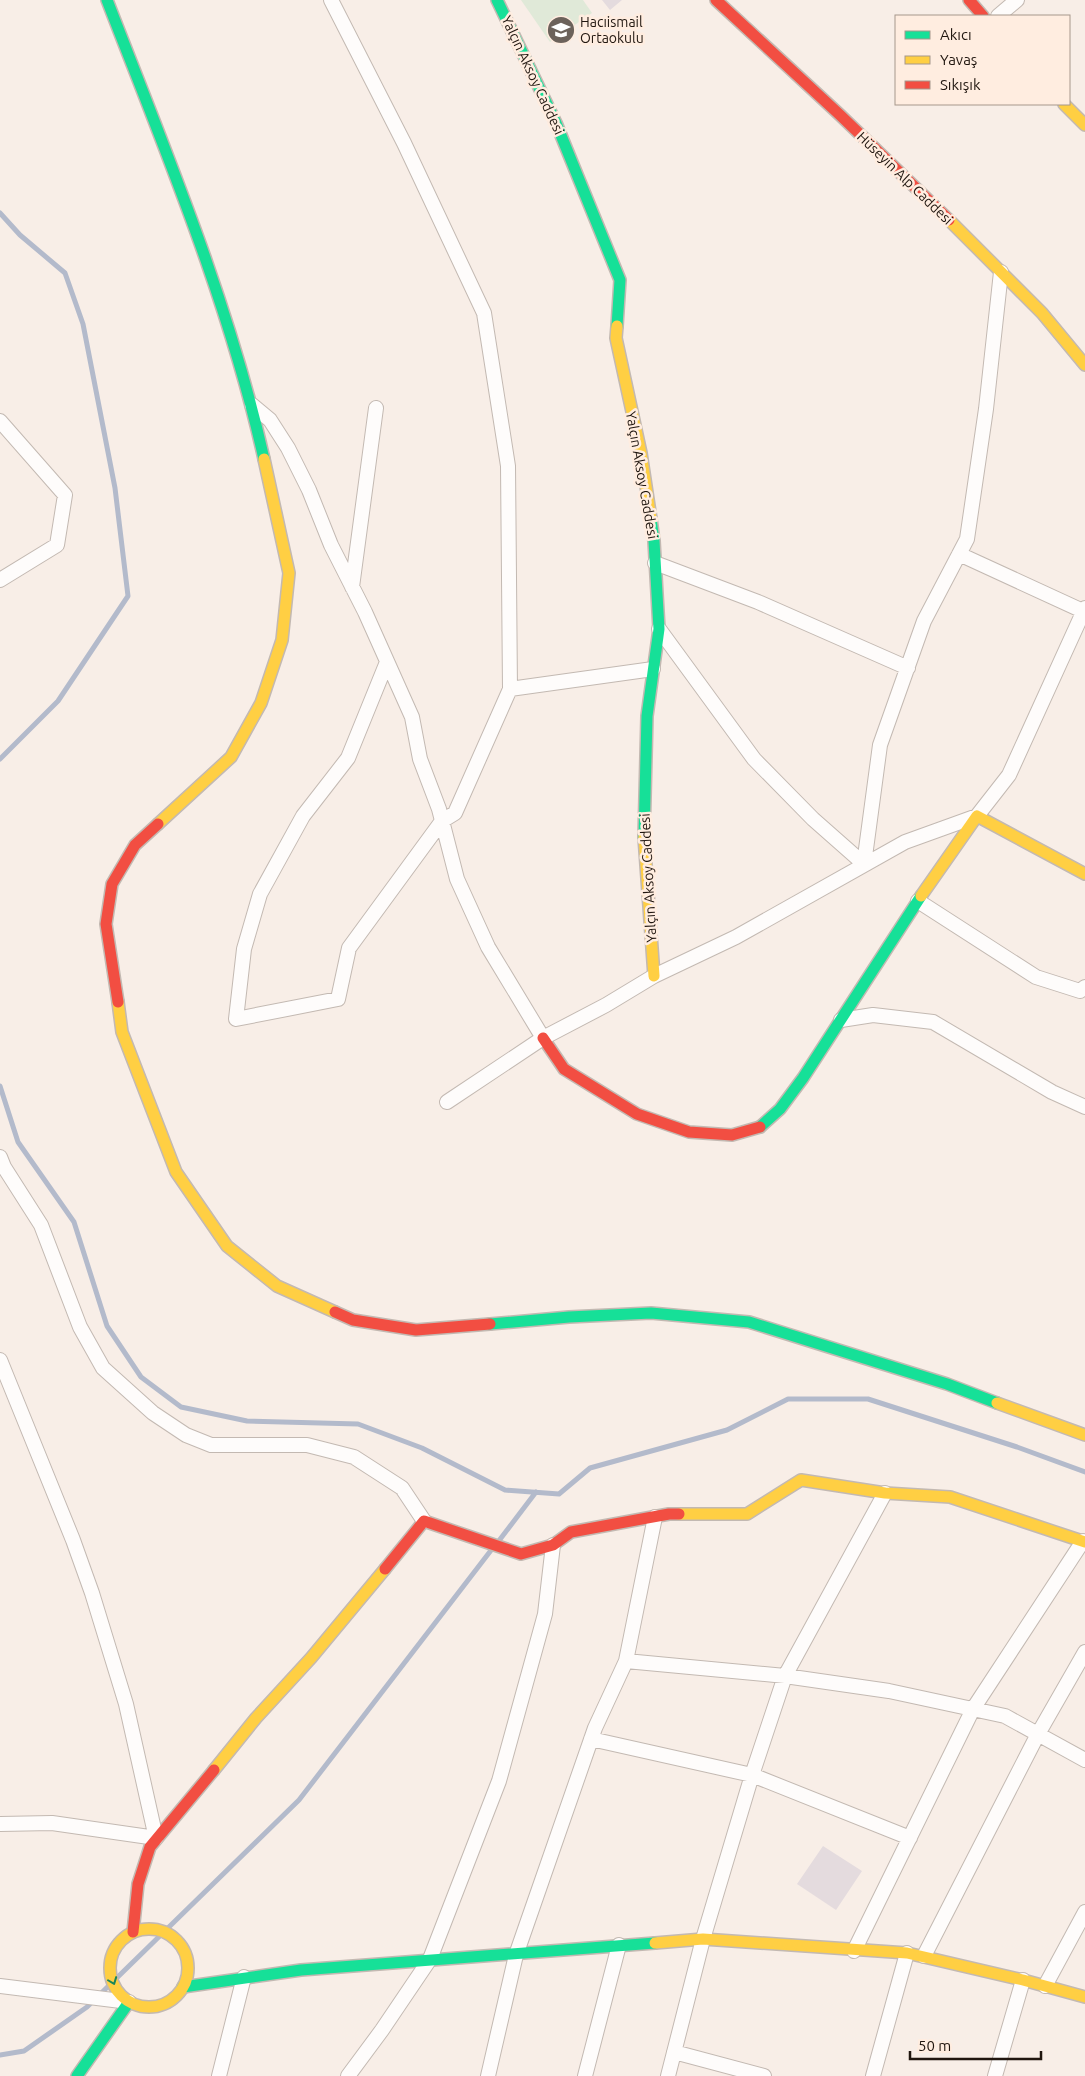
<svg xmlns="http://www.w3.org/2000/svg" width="1085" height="2076" font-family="Ubuntu,sans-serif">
<rect width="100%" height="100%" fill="#f8eee7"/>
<path fill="#e0e9d8" d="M521 0H583L592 13 550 42Z"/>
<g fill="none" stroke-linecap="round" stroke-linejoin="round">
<path stroke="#b3bacb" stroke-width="5" d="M0 213 20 235 65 273 83 324 115 488 128 596 58 701 0 759
M0 1086 18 1142 74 1222 107 1326 141 1377 181 1407 247 1421 358 1424 422 1448 505 1490 559 1494 590 1468 727 1430 788 1399H868L1017 1447 1085 1472
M498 1542 536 1492
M0 2055 24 2051 87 2007 299 1800 492 1549"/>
</g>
<path fill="#e4dbde" d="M602 0H622L610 10Z
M823 1846 862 1871 836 1910 797 1884Z"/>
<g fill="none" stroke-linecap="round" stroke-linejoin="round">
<defs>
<path id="street" d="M331 0 404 143 484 313 508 466 510 689
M998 16 1017 0
M252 405 270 420 288 448 309 490 331 545 365 612 412 717 420 759 439 809 457 879 488 947 543 1038
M0 421 65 495 57 545 0 580
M959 554 1085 612
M655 563 758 602 908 668
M352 587 376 408
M659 629 754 759 813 819 864 864
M387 662 348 758 303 816 260 894 244 949 236 1019 338 999 349 948 442 821 455 813 510 689 653 669
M864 864 880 745 924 621 967 539 986 409 1001 272
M918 901 1036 977 1080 991 1085 987
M841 1020 873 1015 933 1022 1052 1092 1085 1107
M447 1102 543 1038 606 1005 654 976 736 937 905 842 977 816 1009 775 1085 608
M0 1157 4 1167 41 1225 80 1327 103 1368 153 1413 186 1435 211 1445H307L354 1457 402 1488 424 1521
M0 1360 73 1540 92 1593 126 1704 156 1838 52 1823 0 1824
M626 1661 785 1676 889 1691 1005 1716 1085 1760
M591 1739 752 1775 910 1838
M854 1951 973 1709 1083 1541
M924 1956 1038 1734 1085 1652
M0 1986 129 2002
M1045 1986 1085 1912
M674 2052 764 2076
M219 2076 244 1977
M348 2076 382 2030 430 1959 499 1781 545 1614 553 1545
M488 2076 516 1955 595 1728 626 1661 655 1517
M585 2076 619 1945
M668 2076 703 1939 752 1775 785 1676 885 1493
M873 2076 907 1953
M995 2076 1023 1980"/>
<path id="fast" d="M107 0C165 150 229 302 264 459
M497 0 556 123 620 280 617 326
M644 837 647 716 659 629 654 541 651 519
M760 1127 780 1109 803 1078 921 896
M490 1324 569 1317 651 1313 749 1322 947 1384 997 1403
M183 1987 301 1970 655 1943
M77 2076 129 2002"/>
<path id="slow" d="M1064 104 1085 125
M949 220 1042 313 1085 365
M617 326 616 338 641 453 651 519
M158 824 231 757 261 703 282 640 289 573 264 459
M644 837 654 976
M921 896 977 816 1085 874
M118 1002 122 1032 176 1172 227 1246 277 1286 335 1312
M997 1403 1085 1435
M679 1514H747L801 1480 885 1493 950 1497 1085 1542
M214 1770 256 1718 311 1658 385 1569
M110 1968a39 39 0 1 1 78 0a39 39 0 1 1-78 0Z
M655 1943 703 1939 907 1953 1023 1980 1085 1997"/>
<path id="jam" d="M716 0 840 115 949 220
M969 0 983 16
M118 1002 106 924 112 884 135 845 158 824
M543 1038 564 1069 637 1114 689 1132 732 1135 760 1127
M335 1312 353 1320 416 1330 490 1324
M385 1569 424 1521 521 1554 553 1545 571 1532 669 1514H679
M133 1932 138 1884 150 1847 214 1770"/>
</defs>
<use href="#street" stroke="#c3b9b2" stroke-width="16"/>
<use href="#fast" stroke="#c3b9b2" stroke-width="14"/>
<use href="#slow" stroke="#c3b9b2" stroke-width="14"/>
<use href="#jam" stroke="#c3b9b2" stroke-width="14"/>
<use href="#street" stroke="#fefcfb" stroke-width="14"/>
<use href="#fast" stroke="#16e098" stroke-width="11"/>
<use href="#slow" stroke="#ffcf43" stroke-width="11"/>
<use href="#jam" stroke="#f24e42" stroke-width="11"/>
</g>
<defs><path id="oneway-chevron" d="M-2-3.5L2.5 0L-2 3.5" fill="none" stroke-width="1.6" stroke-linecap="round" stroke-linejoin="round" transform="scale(1.25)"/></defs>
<use stroke="#1a855a" href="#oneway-chevron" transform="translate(113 1981) rotate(69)"/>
<defs>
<symbol id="school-disc" viewBox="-11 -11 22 22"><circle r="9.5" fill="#6c625b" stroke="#ffede0"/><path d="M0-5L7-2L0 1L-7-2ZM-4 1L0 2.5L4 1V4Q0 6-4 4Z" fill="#fff"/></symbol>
</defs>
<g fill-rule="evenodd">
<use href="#school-disc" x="545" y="14" width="32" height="32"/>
</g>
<g text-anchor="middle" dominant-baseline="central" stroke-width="5" stroke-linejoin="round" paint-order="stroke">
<g font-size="14" fill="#20160f" stroke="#ffede0" text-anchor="start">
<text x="580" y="22">Hacıismail<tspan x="580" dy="16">Ortaokulu</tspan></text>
</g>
<g font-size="14" fill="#20160f" stroke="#ffede0">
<text transform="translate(533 75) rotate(65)">Yalçın Aksoy Caddesi</text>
<text transform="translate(905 178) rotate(44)">Hüseyin Alp Caddesi</text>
<text transform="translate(642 475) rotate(80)">Yalçın Aksoy Caddesi</text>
<text transform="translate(648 878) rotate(-93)">Yalçın Aksoy Caddesi</text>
</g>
</g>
<rect x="895" y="15" width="175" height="90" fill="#ffede0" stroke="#a6978c"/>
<rect x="905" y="31" width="25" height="8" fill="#16e098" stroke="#a6978c"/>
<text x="940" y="40" font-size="15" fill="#20160f">Akıcı</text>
<rect x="905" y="56" width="25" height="8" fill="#ffcf43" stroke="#a6978c"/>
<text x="940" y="65" font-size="15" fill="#20160f">Yavaş</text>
<rect x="905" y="81" width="25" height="8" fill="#f24e42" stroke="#a6978c"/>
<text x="940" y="90" font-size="15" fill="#20160f">Sıkışık</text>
<path d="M910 2051v8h131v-8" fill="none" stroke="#20160f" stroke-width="2.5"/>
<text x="918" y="2051" font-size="15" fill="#20160f" stroke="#ffede0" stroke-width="4" paint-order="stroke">50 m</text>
</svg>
